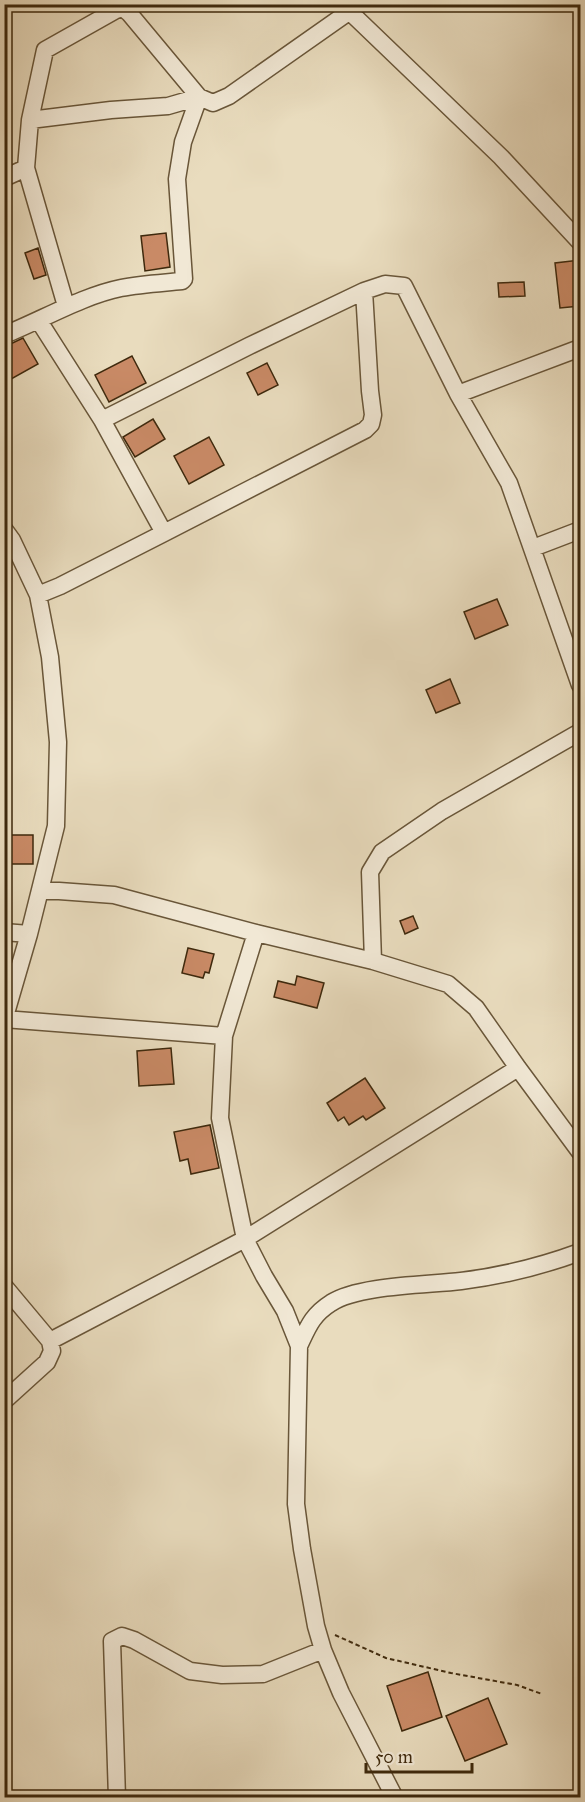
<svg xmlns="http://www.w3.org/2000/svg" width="585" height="1802" font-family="'IM FELL Great Primer',serif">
<rect width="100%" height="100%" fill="#e9dcbe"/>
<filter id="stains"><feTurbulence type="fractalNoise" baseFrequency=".00333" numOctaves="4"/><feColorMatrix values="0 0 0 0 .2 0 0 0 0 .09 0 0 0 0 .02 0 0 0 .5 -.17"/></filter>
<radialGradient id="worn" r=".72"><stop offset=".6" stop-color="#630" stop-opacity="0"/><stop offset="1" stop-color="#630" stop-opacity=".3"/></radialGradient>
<path fill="#c98a66" stroke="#3e290d" stroke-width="1.5" d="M166 233 170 267 145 271 141 236Z
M38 248 46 275 34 279 25 253Z
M580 260V306L560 308 555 263Z
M524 282 525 296 499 297 498 283Z
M23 338 38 364 4 383V347Z
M132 356 146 383 109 402 95 375Z
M267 363 278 385 258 395 247 373Z
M153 419 165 439 135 457 123 437Z
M209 437 224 465 189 484 174 456Z
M497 599 508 625 475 639 464 612Z
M450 679 460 703 436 713 426 690Z
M4 835H33V864H4Z
M413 916 418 928 405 934 400 921Z
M188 948 214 954 209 973 205 972 203 978 182 973Z
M297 976 324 983 317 1008 274 997 278 981 295 985Z
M171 1048 174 1084 139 1086 137 1051Z
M365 1078 385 1108 366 1120 363 1116 349 1125 344 1117 338 1121 327 1103Z
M210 1125 219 1168 191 1174 188 1159 180 1161 174 1132Z
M428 1672 442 1717 402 1731 387 1686Z
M488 1698 507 1744 465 1761 446 1716Z"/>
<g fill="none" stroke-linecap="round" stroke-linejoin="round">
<defs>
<path id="street" d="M345 4 350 12 501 157 580 242
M30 120 111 110 168 106 199 97
M26 168 66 306
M4 178 26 168 30 120 45 50 116 10 123 8 129 13 199 97 213 103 229 96 360 4
M39 321 102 420 164 533
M4 335C42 320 82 296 121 288 141 284 162 283 182 281L184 279 177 179 183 142 199 97
M458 394 580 348
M102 420 249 346 364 291 385 284 404 286 458 394 509 483 580 685
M4 529 12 540 38 595 50 657 58 742 56 826 29 934 4 1020
M533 548 580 530
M38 595 60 586 164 533 365 430 371 424 373 415 370 391 364 291
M40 891H59L114 895 256 933 373 961 448 984 476 1008 518 1068 580 1152
M4 932 29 934
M256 933 224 1036 220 1118 245 1239 264 1276 285 1311 299 1346 296 1504 302 1549 316 1626 323 1650 341 1693 395 1798
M373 961 370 872 382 852 442 811 580 732
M4 1019 224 1036
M4 1286 50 1341 52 1351 47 1362 4 1401
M50 1341 245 1239 518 1068
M299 1346C308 1327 312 1315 331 1303 358 1285 428 1285 461 1281 502 1276 542 1266 580 1252
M117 1798 112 1641 122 1636 134 1640 190 1671 222 1675 263 1674 323 1650"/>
</defs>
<use href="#street" stroke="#695639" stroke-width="19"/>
<path stroke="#3e290d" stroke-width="2" stroke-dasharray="4.5 3" stroke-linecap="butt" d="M335 1635 386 1658 451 1673 517 1685 542 1694"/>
<use href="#street" stroke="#f1e8d5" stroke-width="16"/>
</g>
<rect width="585" height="1802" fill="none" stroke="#e9dcbe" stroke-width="24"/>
<rect x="6" y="6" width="573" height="1790" fill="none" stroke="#3e290d" stroke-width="3"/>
<rect x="12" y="12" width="561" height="1778" fill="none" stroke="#3e290d" stroke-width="1.5"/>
<path d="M366 1763v9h106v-9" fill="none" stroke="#3e290d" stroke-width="3"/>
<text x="375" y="1763" font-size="18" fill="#3e290d" stroke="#f1e8d5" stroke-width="4.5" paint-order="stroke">50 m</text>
<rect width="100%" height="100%" filter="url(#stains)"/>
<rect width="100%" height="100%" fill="url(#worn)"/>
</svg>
